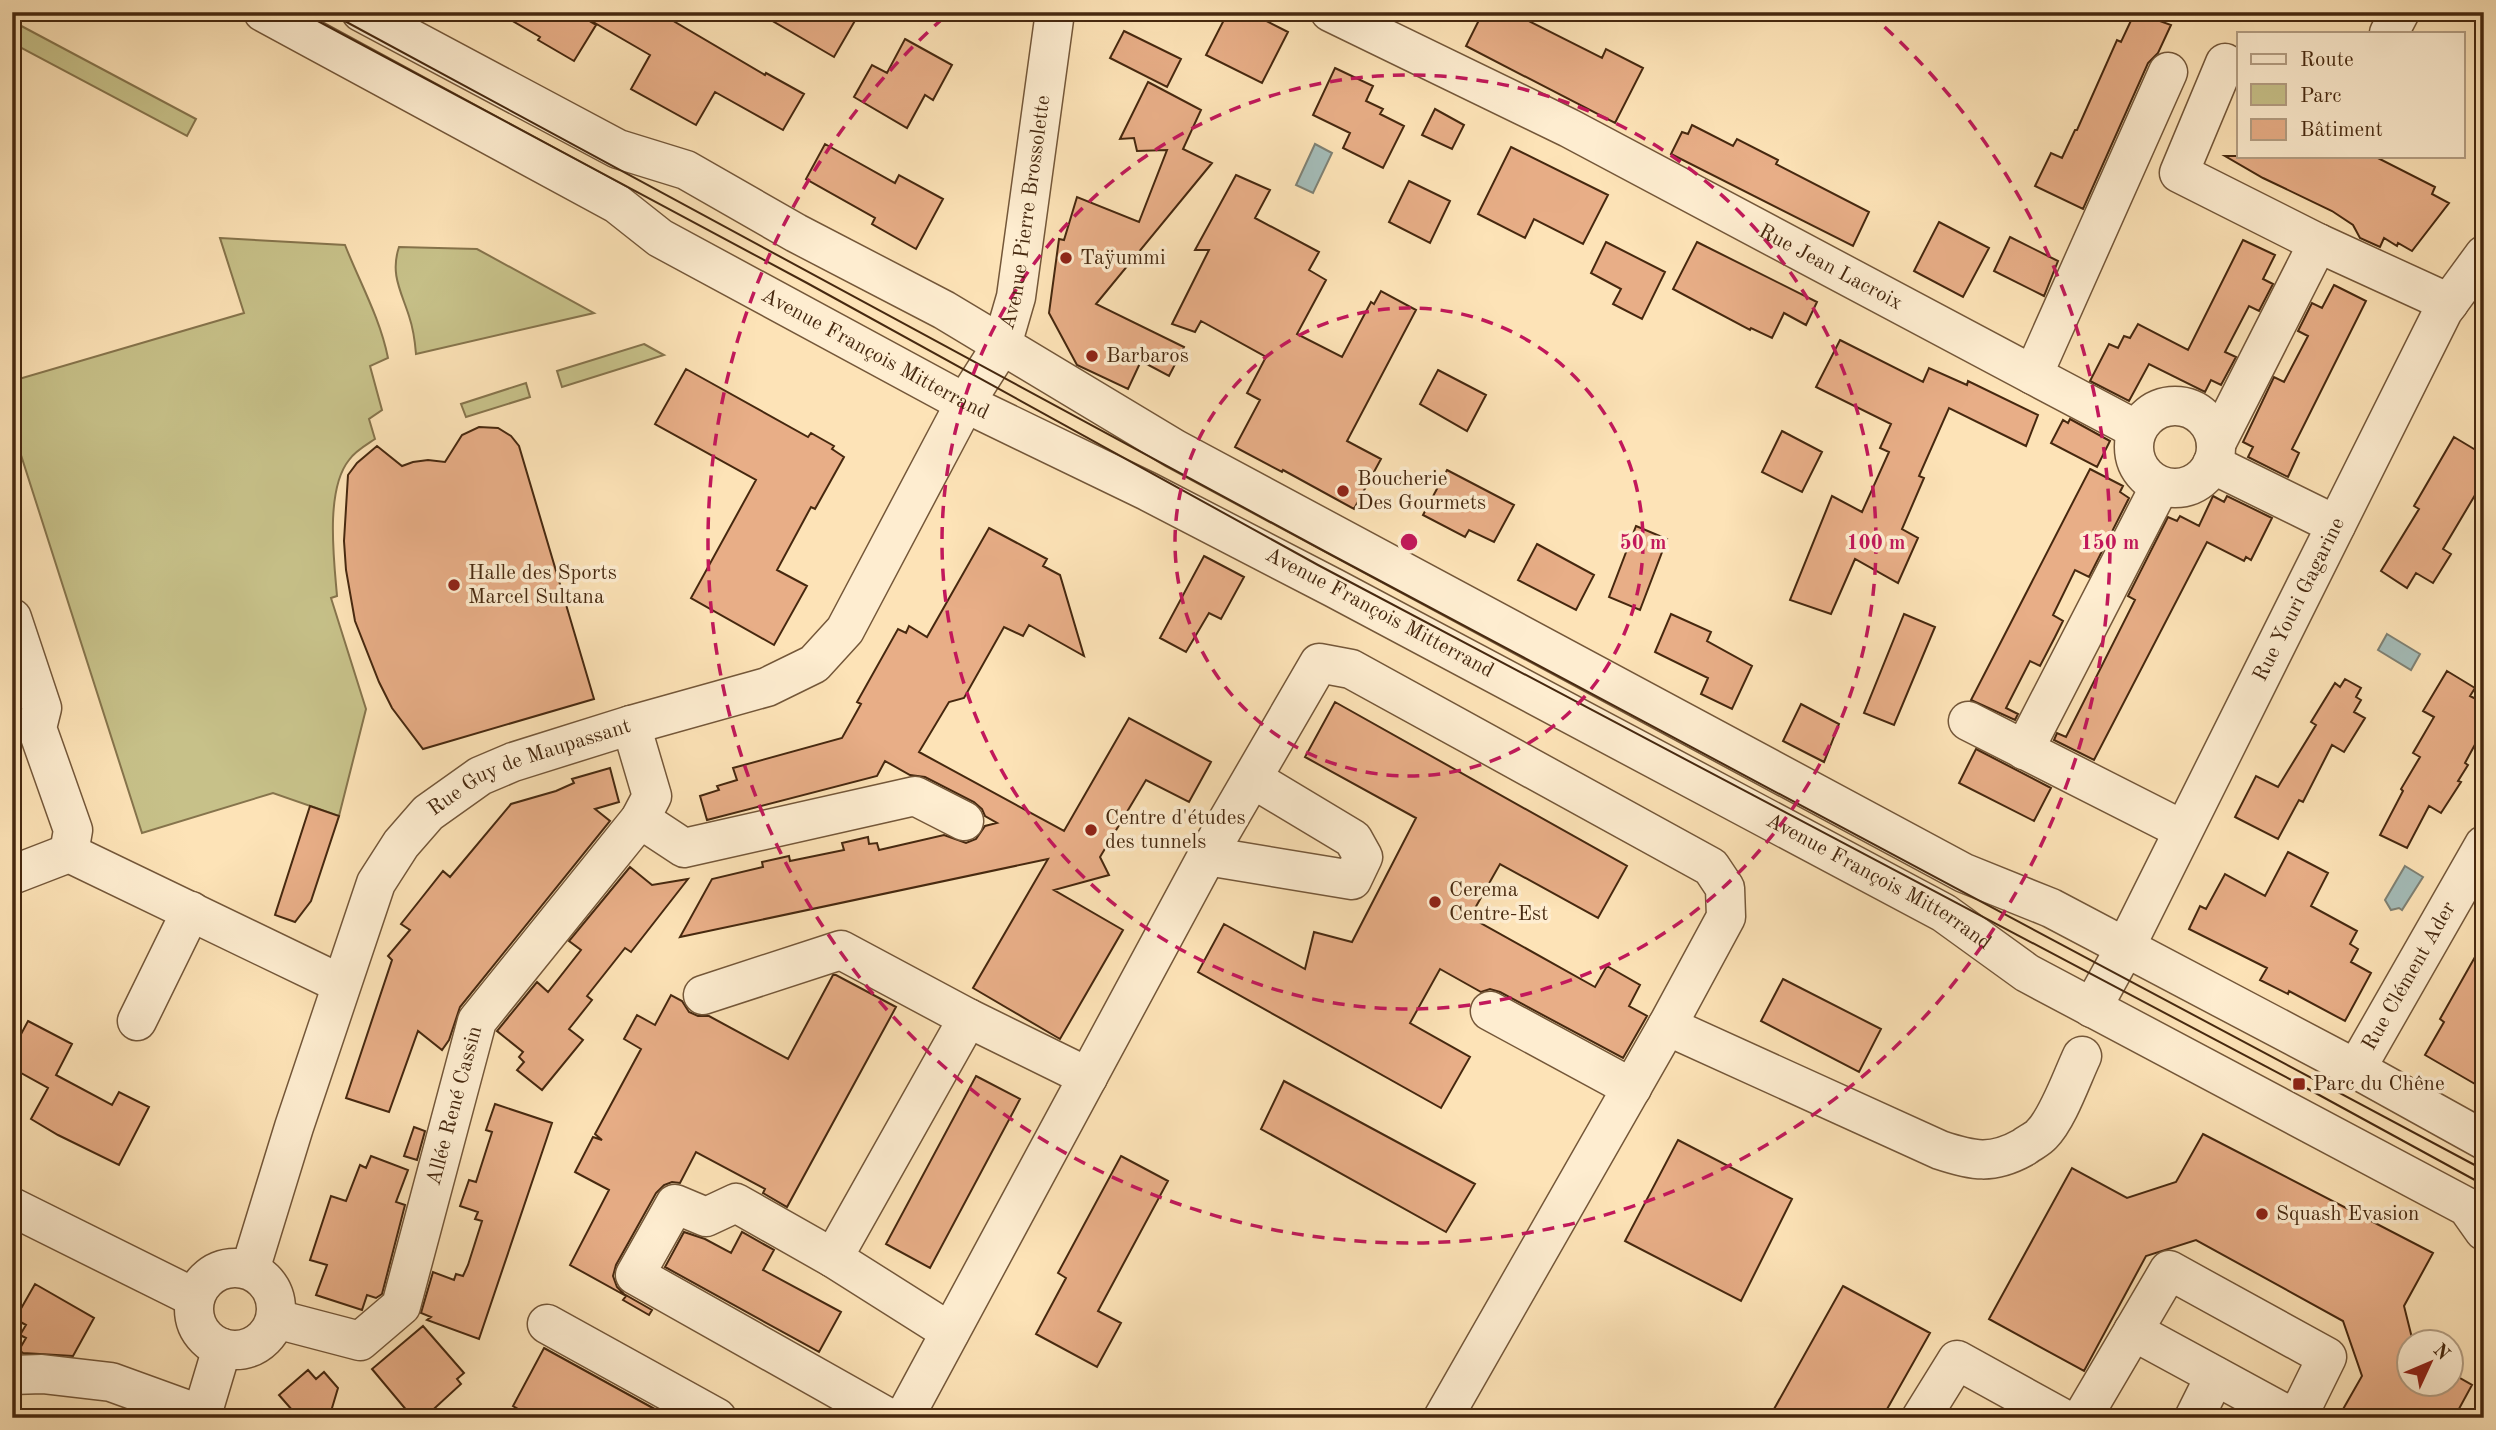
<svg xmlns="http://www.w3.org/2000/svg" width="2496" height="1430" font-family="'Old Standard TT',serif">
<rect width="100%" height="100%" fill="#fde3b7"/>
<filter id="stains"><feTurbulence type="fractalNoise" baseFrequency=".00286" numOctaves="4"/><feColorMatrix values="0 0 0 0 .2 0 0 0 0 .09 0 0 0 0 .02 0 0 0 .5 -.17"/></filter>
<radialGradient id="worn" r=".72"><stop offset=".6" stop-color="#630" stop-opacity="0"/><stop offset="1" stop-color="#630" stop-opacity=".3"/></radialGradient>
<path fill="#c7c189" stroke="#86744c" stroke-width="2" d="M12 21 196 119 187 136 12 43Z
M220 238 345 245C360 283 380 318 388 358L370 366 382 410 369 419 375 439C366 445 355 451 349 460 325 490 334 560 337 596L331 598 366 709 339 816 273 793 142 833 12 427V381L244 313Z
M399 247 477 249 594 313 416 354C415 341 413 328 409 316 401 291 390 274 399 247Z
M644 344 664 355 562 387 557 371Z
M526 383 530 397 466 417 461 404Z"/>
<path fill="#a4bcb8" stroke="#7e8174" stroke-width="2" d="M1315 144 1332 153 1313 193 1296 185Z
M2387 634 2420 654 2411 670 2378 650Z
M2405 866 2423 877 2402 910 2399 908 2391 910 2385 900Z"/>
<path fill="#e8ae87" stroke="#46280f" stroke-width="2" d="M497 12H574L596 25 574 61 538 40 540 37Z
M576 12H658L765 75 766 73 804 94 783 130 715 92 696 125 631 89 650 55Z
M757 12H860L834 57Z
M1228 12H1249L1288 32 1262 83 1206 55Z
M1483 12H1511L1602 58 1606 49 1643 68 1615 123 1466 46Z
M2135 12 2171 25 2158 53 2148 63 2083 209 2035 186 2051 153 2062 158 2075 130H2077L2117 40 2121 42Z
M1124 31 1181 59 1167 87 1110 58Z
M905 39 952 65 933 100 925 95 907 128 854 97 872 65 887 73Z
M1335 68 1373 86 1366 101 1383 109 1380 114 1404 126 1383 168 1343 148 1350 133 1313 115Z
M1148 82 1201 110 1183 149 1212 163 1096 304 1184 347 1169 376 1141 361 1128 389 1077 365 1049 313 1059 239 1064 240 1077 197 1139 222 1167 150 1137 151 1134 138 1120 139Z
M1435 109 1464 125 1452 149 1422 135Z
M1692 125 1733 146 1737 139 1778 160 1776 164 1869 212 1853 246 1671 154 1682 132 1688 134Z
M825 144 895 183 899 175 943 199 916 249 872 224 875 218 806 179Z
M1511 147 1608 195 1583 244 1534 219 1525 238 1478 214Z
M2225 156H2374L2435 187 2432 194 2449 203 2412 251 2398 243 2397 246 2384 238 2380 247 2360 238 2353 225 2332 211 2263 178Z
M1236 175 1270 190 1255 218 1319 252 1309 270 1326 280 1297 334 1342 357 1371 302 1374 304 1381 291 1416 310 1347 441 1381 459 1354 509 1283 470 1282 472 1235 447 1260 400 1247 393 1266 357 1201 321 1195 332 1172 324 1209 250H1195Z
M1409 181 1450 201 1430 243 1389 222Z
M1939 222 1989 248 1963 297 1914 271Z
M2010 237 2058 261 2044 296 1994 271Z
M2243 240 2275 255 2263 279 2273 284 2259 311 2249 306 2225 352 2236 357 2221 385 2211 380 2205 392 2149 364 2129 401 2090 381 2109 344 2118 348 2124 336 2130 338 2138 324 2188 350Z
M1606 242 1665 272 1642 319 1613 304 1621 289 1591 273Z
M1697 242 1817 302 1806 325 1784 313 1772 338 1751 328 1750 330 1673 289Z
M2334 285 2366 301 2292 449 2299 453 2288 477 2248 457 2253 447 2243 442 2274 377 2284 382 2308 336 2298 331 2312 303 2322 308Z
M1840 340 1923 382 1929 368 1967 385 1968 381 2038 415 2026 446 1949 408 1919 476 1924 478 1902 529 1918 538 1898 583 1855 559 1831 614 1790 600 1832 496 1862 512 1889 452 1880 448 1891 424 1816 387Z
M686 369 808 437 811 433 834 446 832 449 844 457 815 509 811 507 777 570 807 586 774 645 691 598 756 480 655 424Z
M1438 370 1486 395 1467 431 1420 404Z
M2070 419 2110 441 2097 467 2051 443 2063 420 2068 423Z
M479 427 498 428 511 436 519 446 594 699 423 749 392 708 379 682 355 621 346 570 344 541 348 475 357 463 377 446 402 466 413 462 428 460 445 462 462 435Z
M1782 431 1822 452 1802 492 1762 472Z
M2454 437 2484 455V480L2443 549 2451 554 2433 583 2416 573 2407 588 2381 571 2419 509 2414 506Z
M2090 469 2123 486 2120 492 2129 498 2089 577 2075 570 2053 615 2063 621 2055 637 2040 666 2030 661 2006 708 2018 714 2015 720 1971 700Z
M1447 470 1514 505 1494 542 1469 530 1465 537 1423 515Z
M2213 496 2224 502 2227 496 2272 518 2251 560 2246 557 2244 561 2207 542 2094 760 2054 740 2057 733 2066 737 2135 600 2128 596 2168 517 2177 521 2180 516 2199 526Z
M1636 526 1667 539 1640 610 1609 597Z
M989 528 1047 559 1043 566 1060 575 1084 656 1029 625 1023 636 1004 627 964 698 949 702 919 752 1064 831 1129 718 1211 762 1189 802 1146 780 1100 857 1109 875 1054 890 1123 930 1060 1039 973 988 1048 859 680 937 712 879 763 867 762 862 789 856 790 861 844 850 842 843 868 837 869 844 877 843 879 850 944 835 966 843 976 839 985 826 997 823 985 816 982 809 974 802 925 777 910 775 885 761 877 776 707 820 700 796 719 790 717 786 737 780 733 768 842 738 861 704 857 702 898 629 906 633 909 626 927 637Z
M1537 544 1594 575 1576 610 1518 580Z
M1204 556 1244 577 1221 619 1209 613 1186 652 1160 638Z
M1671 614 1711 632 1707 641 1752 666 1732 709 1701 694 1708 678 1655 652Z
M1904 614 1935 627 1894 725 1864 713Z
M2447 671 2475 688 2470 696 2484 703V728L2465 763 2468 765 2458 781 2461 782 2441 813 2429 806 2407 848 2380 835 2403 791 2401 789 2420 757 2413 753 2434 717 2423 711Z
M2345 679 2361 688 2356 697 2361 700 2354 712 2365 718 2344 752 2332 745 2303 802 2299 800 2278 839 2235 817 2256 776 2278 787 2316 725 2311 722 2335 683 2340 687Z
M1335 702 1627 866 1598 918 1500 864 1470 917 1595 987 1607 966 1640 985 1629 1006 1647 1016 1623 1058 1500 992 1490 989 1481 992 1440 969 1410 1023 1470 1057 1441 1108 1198 972 1224 924 1305 969 1314 932 1352 942 1416 818 1305 757Z
M1801 704 1839 724 1824 762 1783 741Z
M1976 749 2051 788 2034 821 1959 783Z
M610 768 619 802 595 809 610 821 460 1007 449 1040 442 1050 418 1031 389 1112 346 1098 392 960 388 956 410 930 401 924 420 900 443 871 450 877 511 804 556 791 574 783 572 779Z
M310 806 339 816 311 901 295 922 275 915Z
M2288 852 2328 873 2311 906 2357 931 2350 944 2358 949 2351 962 2371 973 2345 1021 2289 991 2288 994 2260 980 2267 968 2189 929 2200 906 2206 909 2225 874 2265 896Z
M630 867 652 885 688 879 631 952 625 948 587 996 592 1000 569 1029 583 1040 542 1090 517 1070 524 1062 519 1057 523 1052 497 1031 537 982 548 992 581 950 569 941Z
M2484 941V1068L2475 1084 2425 1055 2444 1022 2440 1019Z
M833 975H836L896 1007 787 1207 763 1193 765 1189 696 1152 680 1183 672 1182 664 1185 656 1193 616 1265 613 1276 617 1287 624 1294 652 1310 649 1315 623 1300 626 1296 570 1265 609 1190 575 1172 593 1137 602 1140 595 1134 641 1049 624 1039 637 1015 655 1025 671 995 682 1001 689 1012 698 1016H709L788 1059Z
M1783 979 1881 1029 1859 1072 1761 1021Z
M28 1021 72 1044 56 1075 112 1105 119 1092 149 1107 119 1165 58 1135 31 1119 48 1088 12 1068V1051Z
M976 1076 1020 1099 930 1268 886 1244Z
M1284 1081 1475 1184 1446 1232 1261 1129Z
M495 1104 552 1123 479 1339 427 1320 431 1317 421 1313 433 1272 454 1280 456 1274 463 1276 468 1265 482 1221 475 1219 478 1212 460 1206 469 1180 476 1182 492 1132 486 1130Z
M414 1127 425 1131 417 1160 404 1156Z
M2203 1134 2433 1253 2404 1306 2413 1342H2409V1384H2451V1373L2472 1385 2454 1418H2338L2362 1376 2343 1321 2196 1240 2146 1256 2084 1371 1989 1319 2072 1168 2127 1198 2176 1182Z
M1678 1140 1792 1199 1741 1301 1625 1241Z
M371 1156 408 1170 396 1202 405 1205 382 1294 376 1298 367 1295 362 1310 316 1295 327 1265 310 1260 331 1196 346 1201 360 1165 366 1168Z
M1121 1156 1168 1181 1098 1311 1121 1323 1097 1367 1036 1334 1066 1278 1058 1273Z
M684 1232 705 1239 731 1253 742 1232 774 1250 763 1270 841 1312 819 1352 665 1267Z
M35 1284 94 1318 73 1356 23 1353 19 1350 26 1338 20 1335 26 1325 15 1319Z
M1843 1286 1930 1333 1882 1418H1769Z
M423 1326 464 1373 457 1379 461 1384 424 1418H413L372 1369Z
M544 1348 671 1418H534L513 1406Z
M308 1370 316 1379 324 1372 338 1388 329 1418H299L279 1395Z"/>
<g fill="none" stroke-linecap="round" stroke-linejoin="round">
<defs>
<g id="minor">
<path id="s1" d="M263 12 617 204 660 238 965 403 1147 491 1334 588 1944 913 2027 973 2467 1207 2484 1231"/>
<path d="M361 12 618 149 686 170 796 233 944 310 1175 449 1964 873 2051 908 2356 1069 2484 1140"/>
<path id="s2" d="M1330 12 1569 128 2033 375 2168 72"/>
<path d="M2389 33 2400 12"/>
<path d="M2225 63 2179 173 2318 243 2449 303"/>
<path d="M2033 375 2137 430"/>
<circle cx="2175" cy="447" r="41"/>
<path d="M2216 444 2318 243"/>
<path d="M2212 464 2336 525"/>
<path d="M12 618 42 708 37 728 73 830 69 853"/>
<path d="M1968 721 2183 830"/>
<path d="M2024 750 2160 486"/>
<path d="M640 819 684 848 915 796 964 821"/>
<path d="M1207 856 1352 880 1363 857 1353 839 1253 779"/>
<path d="M12 875 69 853 341 984"/>
<path d="M703 995 841 950 968 1018"/>
<path id="s3" d="M2092 1008 2125 948 2443 311 2484 255"/>
<path d="M1490 1011 1632 1088"/>
<path d="M137 1021 191 911"/>
<path id="s4" d="M2356 1069 2484 845"/>
<path d="M12 1207 195 1298"/>
<path d="M833 1258 736 1203 706 1217 675 1204 635 1275 889 1418"/>
<circle cx="235" cy="1309" r="41"/>
<path id="s5" d="M250 1270 294 1127 376 883 401 844 428 813 480 776 513 762 631 725 767 687 814 664 845 630 965 403 1002 345 1016 297 1055 12"/>
<path id="s6" d="M276 1319 360 1341 401 1306 477 1021 640 819 652 796 631 725"/>
<path d="M547 1324 717 1418"/>
<path d="M2133 1331 2293 1418"/>
<path d="M950 1332 833 1258 968 1018 1088 1077"/>
<path d="M12 1375 42 1374 111 1382 202 1415"/>
<path d="M201 1418 222 1348"/>
<path d="M904 1418 1207 856 1319 663 1351 669 1711 867 1725 888 1726 917 1667 1026"/>
<path d="M1443 1418 1667 1026 1940 1150C1973 1161 1992 1165 2024 1147 2029 1143 2038 1139 2042 1134 2058 1118 2072 1077 2082 1056"/>
<path d="M1921 1418 1957 1360 2062 1418"/>
<path d="M2082 1418 2169 1270 2327 1357 2297 1418"/>
<path d="M2194 1418 2215 1376"/>
</g>
</defs>
<use href="#minor" stroke="#745739" stroke-width="41"/>
<use href="#minor" stroke="#feedd0" stroke-width="38"/>
<path stroke="#46280f" stroke-width="2" d="M301 12 807 283 1318 565 2299 1084 2484 1185
M328 12 1326 552 2484 1170"/>
</g>
<g fill="none" stroke="#c2185b" stroke-width="3.5" stroke-dasharray="12 9">
<circle cx="1409" cy="542" r="234"/>
<circle cx="1409" cy="542" r="467"/>
<path d="M1869 13A701 701 0 1 1 949 13"/>
</g>
<g fill="#8f2418" stroke="#feedd0" stroke-width="2.5">
<circle cx="1066" cy="258" r="7"/>
<circle cx="1092" cy="356" r="7"/>
<circle cx="1343" cy="491" r="7"/>
<circle cx="454" cy="585" r="7"/>
<circle cx="1091" cy="830" r="7"/>
<circle cx="1435" cy="902" r="7"/>
<rect x="2292" y="1077" width="14" height="14" rx="3.5"/>
<circle cx="2262" cy="1214" r="7"/>
</g>
<g text-anchor="middle" dominant-baseline="central" stroke-width="7" stroke-linejoin="round" paint-order="stroke">
<g font-size="21" fill="#46280f" stroke="#feedd0">
<text stroke="none"><textPath href="#s5" startOffset="1418">Avenue Pierre Brossolette</textPath></text>
<text stroke="none"><textPath href="#s2" startOffset="562">Rue Jean Lacroix</textPath></text>
<text stroke="none"><textPath href="#s1" startOffset="702">Avenue François Mitterrand</textPath></text>
<text stroke="none"><textPath href="#s3" startOffset="458">Rue Youri Gagarine</textPath></text>
<text stroke="none"><textPath href="#s1" startOffset="1269">Avenue François Mitterrand</textPath></text>
<text stroke="none"><textPath href="#s5" startOffset="607">Rue Guy de Maupassant</textPath></text>
<text stroke="none"><textPath href="#s1" startOffset="1836">Avenue François Mitterrand</textPath></text>
<text stroke="none"><textPath href="#s4" startOffset="107">Rue Clément Ader</textPath></text>
<text stroke="none"><textPath href="#s6" startOffset="348">Allée René Cassin</textPath></text>
</g>
<g font-size="21" fill="#46280f" stroke="#feedd0" text-anchor="start">
<text x="1080" y="258">Taÿummi</text>
<text x="1106" y="356">Barbaros</text>
<text x="1357" y="479">Boucherie<tspan x="1357" dy="24">Des Gourmets</tspan></text>
<text x="468" y="573">Halle des Sports<tspan x="468" dy="24">Marcel Sultana</tspan></text>
<text x="1105" y="818">Centre d'études<tspan x="1105" dy="24">des tunnels</tspan></text>
<text x="1449" y="890">Cerema<tspan x="1449" dy="24">Centre-Est</tspan></text>
<text x="2313" y="1084">Parc du Chêne</text>
<text x="2276" y="1214">Squash Evasion</text>
</g>
</g>
<circle cx="1409" cy="542" r="10" fill="#c2185b" stroke="#feedd0" stroke-width="3.5"/>
<g font-size="21" text-anchor="middle" font-weight="bold" fill="#c2185b" stroke="#feedd0" stroke-width="7" stroke-linejoin="round" paint-order="stroke">
<text x="1643" y="549">50 m</text>
<text x="1876" y="549">100 m</text>
<text x="2110" y="549">150 m</text>
</g>
<rect width="2496" height="1430" fill="none" stroke="#fde3b7" stroke-width="42"/>
<rect x="14" y="14" width="2468" height="1402" fill="none" stroke="#46280f" stroke-width="3.5"/>
<rect x="21" y="21" width="2454" height="1388" fill="none" stroke="#46280f" stroke-width="2"/>
<rect x="2237" y="32" width="228" height="126" fill="#feedd0" stroke="#b49e83" stroke-width="2"/>
<rect x="2251" y="54" width="35" height="10" fill="#feedd0" stroke="#b49e83" stroke-width="2"/>
<text x="2300" y="66" font-size="21" fill="#46280f">Route</text>
<rect x="2251" y="84" width="35" height="21" fill="#c7c189" stroke="#b49e83" stroke-width="2"/>
<text x="2300" y="102" font-size="21" fill="#46280f">Parc</text>
<rect x="2251" y="119" width="35" height="21" fill="#e8ae87" stroke="#b49e83" stroke-width="2"/>
<text x="2300" y="136" font-size="21" fill="#46280f">Bâtiment</text>
<g transform="translate(2430 1363) rotate(46)"><circle r="33" fill="#feedd0" stroke="#b49e83" stroke-width="2"/>
<path d="M0-5L12 26L0 18L-12 26Z" fill="#8f2418"/>
<text y="-10" font-size="19" font-weight="bold" text-anchor="middle" fill="#46280f">N</text>
</g>
<rect width="100%" height="100%" filter="url(#stains)"/>
<rect width="100%" height="100%" fill="url(#worn)"/>
</svg>
